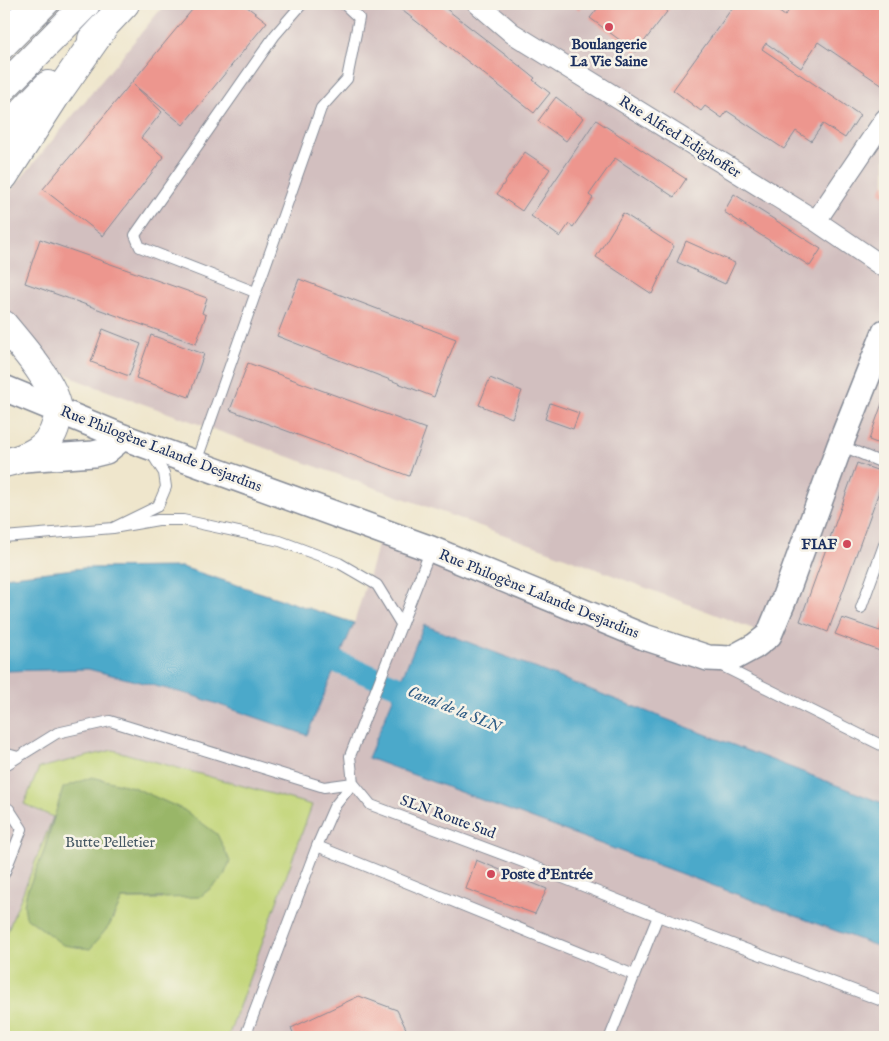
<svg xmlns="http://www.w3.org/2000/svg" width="889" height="1041" font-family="'IM FELL English',serif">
<rect width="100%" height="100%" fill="#f7f3e8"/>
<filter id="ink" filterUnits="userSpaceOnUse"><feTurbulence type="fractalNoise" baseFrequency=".02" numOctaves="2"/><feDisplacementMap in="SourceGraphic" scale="10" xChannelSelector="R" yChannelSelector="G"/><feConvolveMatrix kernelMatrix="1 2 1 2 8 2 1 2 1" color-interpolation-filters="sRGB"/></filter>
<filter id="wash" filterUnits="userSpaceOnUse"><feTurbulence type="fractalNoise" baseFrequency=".0096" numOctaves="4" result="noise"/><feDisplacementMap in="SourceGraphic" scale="20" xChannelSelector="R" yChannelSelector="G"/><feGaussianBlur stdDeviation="1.12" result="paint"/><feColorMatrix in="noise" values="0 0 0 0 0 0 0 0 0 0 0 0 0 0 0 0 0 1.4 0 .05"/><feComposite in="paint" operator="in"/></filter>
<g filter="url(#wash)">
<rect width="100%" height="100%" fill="#efe6cc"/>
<path fill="#d2bfbf" d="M165 4H885V1037H4V671L88 669 191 695 307 735 354 623 382 532 708 658 769 635 549 551 80 381 40 359 4 311V199Z"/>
<path fill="#c2d578" stroke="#6e826b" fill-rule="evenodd" d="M113 750 312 805 228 1037H4V940L53 817 24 804 39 768ZM162 801 184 810 162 899H122L109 926 27 891 43 854 53 817Z"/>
<path fill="#99b668" stroke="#5a7263" d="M92 777 133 787 184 810 217 834 230 861 223 878 200 897 122 899 109 926 90 949 63 945 26 917 24 904 27 891 43 854 63 788Z"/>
<path fill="#4ca9ca" stroke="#346c94" d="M182 567 354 623 307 735 191 695 88 669 4 671V577L83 568Z
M424 625 885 804V949L368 758Z"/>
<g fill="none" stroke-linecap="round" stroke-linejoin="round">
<path stroke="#4ca9ca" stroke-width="22" d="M309 651 426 698"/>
</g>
<g id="blocks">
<path fill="#ed968e" d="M197 4H248L246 6 267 22 183 125 134 85 162 112 141 138 164 157 103 236 43 189Z
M394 4H440L535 78 533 80 550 93 534 113Z
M571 4H584L579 10Z
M601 4H673L636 52 590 18Z
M735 4H768L785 16 793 4H885V83L883 86 818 42 801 68 766 43 762 49 860 115 845 138 823 124 811 141 796 131 784 149 727 111 722 118 705 106 701 111 673 90Z
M556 97 583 118 566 141 538 121Z
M596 120 686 179 674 197 615 158 589 195 593 198 573 227 569 224 560 237 531 216Z
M525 152 550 169 522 211 497 194Z
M885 182V196L879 192Z
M734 194 821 249 810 266 724 212Z
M623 213 674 246 652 294 596 257Z
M40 239 207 298 202 313 206 315 196 344 25 283Z
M686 241 735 263 725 284 677 262Z
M299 279 456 339 434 397 277 336Z
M103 329 141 344 129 376 91 362Z
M151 335 204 354 189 397 136 378Z
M248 363 426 429 409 476 230 410Z
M490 378 522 391 512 418 479 405Z
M885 395V446L869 440Z
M550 403 579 413 573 429 545 419Z
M857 463 885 473V475L828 632 800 621Z
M885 617V653L835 634 842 618 880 631Z
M476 860 547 889 535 914 466 889Z
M359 996 397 1010 410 1037H373L360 1033 353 1037H295L291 1028Z"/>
</g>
</g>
<g filter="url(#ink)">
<use href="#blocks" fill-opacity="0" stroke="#858a95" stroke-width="1"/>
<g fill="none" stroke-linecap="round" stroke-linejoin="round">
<defs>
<path id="service" d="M4 56 56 4
M255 292 140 247 135 235 275 35 302 4
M840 445 885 464
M196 462 321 108 347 79 359 18 344 4
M113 528 158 520H183L280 541 339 563 377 585 401 624
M4 537 113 528 158 506 166 487 164 473 150 451
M861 608 885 542
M722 666 885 747
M4 753 18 757
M4 766 57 733 110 721 324 787 353 783 371 805 523 862 658 916 885 1002
M4 807 9 809 22 829 4 874
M317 846 634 975
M245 1037 317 846 334 807 353 783 350 756 431 549
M610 1037 658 916"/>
<path id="minor" d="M478 4 512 33 816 221 885 268
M816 221 885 119"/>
<path id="tertiary" d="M4 33 33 4
M4 388 123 437 431 549 644 637 708 658 731 659 755 646 769 635 784 599 840 445 885 332
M23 459 94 454 106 451 123 437"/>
<path id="trunk" d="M92 39 125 4
M4 87 86 4
M4 131 48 85
M4 176 55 97 104 27
M4 325C21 346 54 382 58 409 59 414 58 420 56 424 50 449 27 458 4 463"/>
</defs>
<use href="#service" stroke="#858a95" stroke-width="12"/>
<use href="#minor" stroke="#858a95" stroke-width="22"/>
<use href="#tertiary" stroke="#858a95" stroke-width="28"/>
<use href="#trunk" stroke="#858a95" stroke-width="30"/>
<use href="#service" stroke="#fff" stroke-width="10"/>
<use href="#minor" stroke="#fff" stroke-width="20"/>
<use href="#tertiary" stroke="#fff" stroke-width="25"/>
<use href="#trunk" stroke="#fff" stroke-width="28"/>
</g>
</g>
<g fill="#d1495b" stroke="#f7f3e8" stroke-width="2">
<circle cx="609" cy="27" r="5"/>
<circle cx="847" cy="544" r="5"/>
<circle cx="491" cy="874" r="5"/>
</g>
<g text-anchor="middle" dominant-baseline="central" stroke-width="5" stroke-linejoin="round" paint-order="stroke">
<g font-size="15" font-weight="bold" fill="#1b2f5e" stroke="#f7f3e8">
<text x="609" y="44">Boulangerie<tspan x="609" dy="17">La Vie Saine</tspan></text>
<text x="837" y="544" text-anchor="end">FIAF</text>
<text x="501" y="874" text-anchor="start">Poste d'Entrée</text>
</g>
<g font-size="15" fill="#1b2f5e" stroke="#f7f3e8">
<text transform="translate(680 137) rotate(32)">Rue Alfred Edighoffer</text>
<text transform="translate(161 449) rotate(21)">Rue Philogène Lalande Desjardins</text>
<text transform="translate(539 594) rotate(22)">Rue Philogène Lalande Desjardins</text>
<text transform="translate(448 817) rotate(20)">SLN Route Sud</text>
</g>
<g font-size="15" fill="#455864" stroke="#f7f3e8">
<text x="110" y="842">Butte Pelletier</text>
</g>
<g font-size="16" font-style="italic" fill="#2c5a84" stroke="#f7f3e8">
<text transform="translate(454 710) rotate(22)">Canal de la SLN</text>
</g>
</g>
<rect width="889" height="1041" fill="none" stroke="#f7f3e8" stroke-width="20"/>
</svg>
